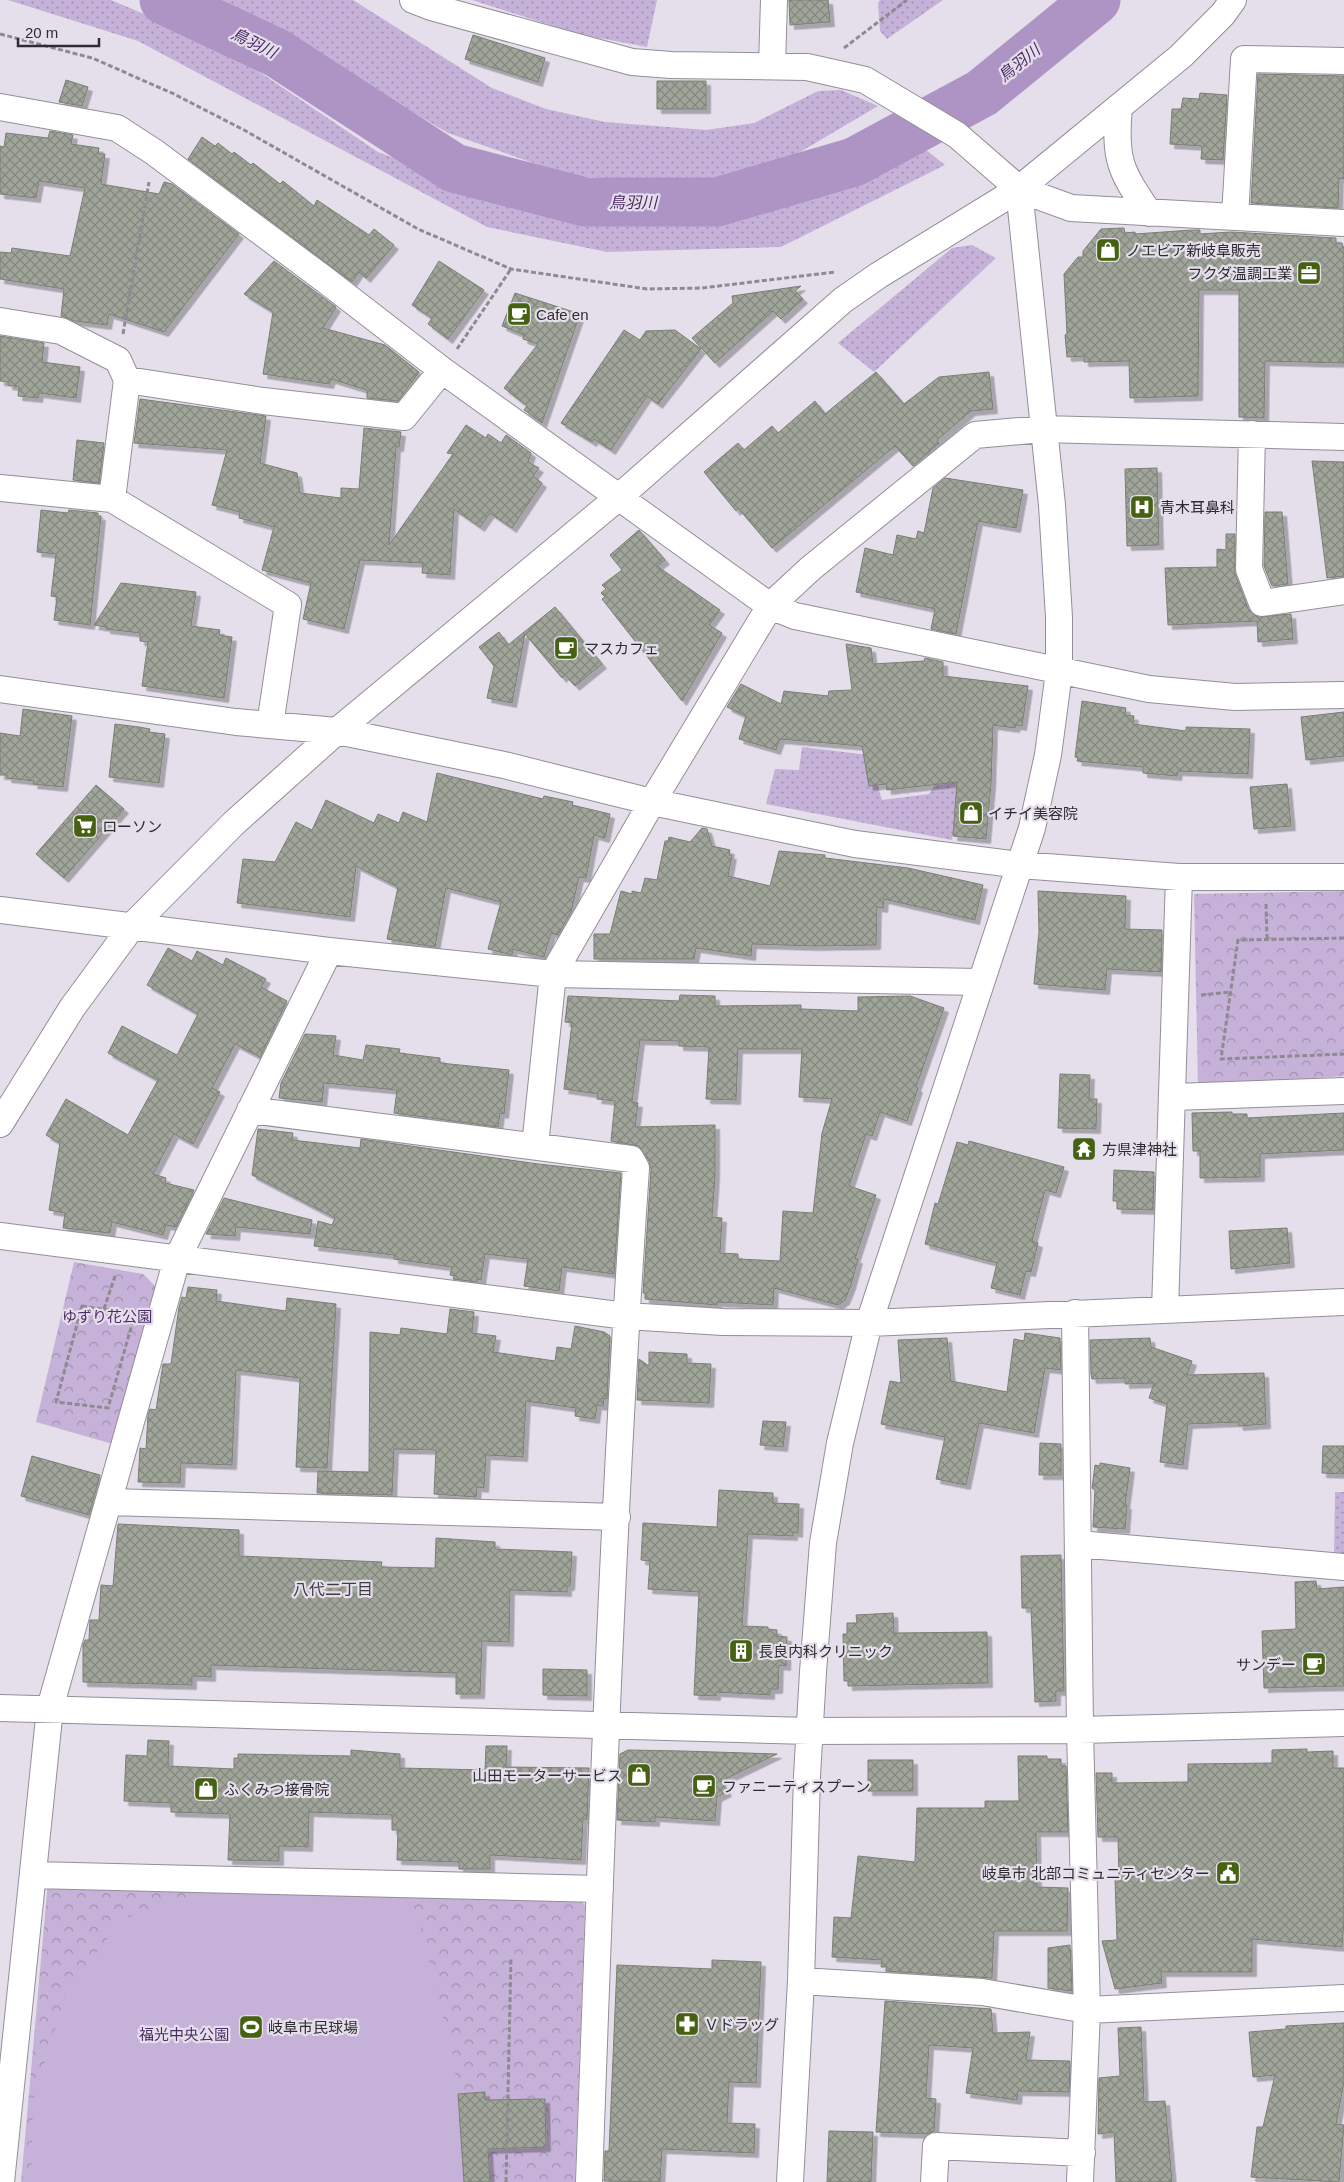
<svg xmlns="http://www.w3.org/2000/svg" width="1344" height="2182" font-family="Arial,'Noto Sans JP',sans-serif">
<defs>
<pattern id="grass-dots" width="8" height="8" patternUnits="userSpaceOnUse" patternTransform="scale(1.25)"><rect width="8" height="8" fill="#c6b2d8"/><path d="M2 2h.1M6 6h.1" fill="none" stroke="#a191b0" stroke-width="1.8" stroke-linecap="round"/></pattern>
<pattern id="park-crowns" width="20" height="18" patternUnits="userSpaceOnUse" patternTransform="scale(1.25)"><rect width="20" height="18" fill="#c6b2d8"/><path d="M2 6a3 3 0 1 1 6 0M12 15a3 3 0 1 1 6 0" fill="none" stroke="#a191b0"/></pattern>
<pattern id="building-cross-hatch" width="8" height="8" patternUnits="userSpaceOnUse" patternTransform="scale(1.25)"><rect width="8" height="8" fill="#a0a59a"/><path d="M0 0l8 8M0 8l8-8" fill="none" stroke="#83877e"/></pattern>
<filter id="shadow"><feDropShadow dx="4.5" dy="4.5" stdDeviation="0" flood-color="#0004"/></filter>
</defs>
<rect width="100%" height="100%" fill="#e5dfeb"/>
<path fill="url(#grass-dots)" d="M8 0H111L224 48 378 152 549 213 701 225 920 145 945 165 781 247 607 252 487 227 138 41Z
M210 0H353L492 88 546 109 605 122 706 130 754 123 818 91 841 90 878 106 780 164 696 183 570 176 448 133 299 46Z
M472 0H657L647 47 578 34Z
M880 0H943L887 39 880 31 878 3Z
M972 245 996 258 874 372 838 343 952 248Z
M802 747 869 755 882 800 929 794 939 778 967 781 955 819 952 840 766 804 775 769 799 770Z
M1335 1492H1344V1554H1334Z"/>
<path fill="url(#park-crowns)" d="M1344 891V1076L1198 1086 1194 894Z
M74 1262 143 1274 160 1291 116 1445 36 1422Z
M48 1881 576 1896 585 1905 575 2182H21Z"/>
<path fill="#c6b2d8" d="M208 1890 393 1894 404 1899 418 1918 454 2059 464 2182H31L33 2101 66 1994 121 1920Z"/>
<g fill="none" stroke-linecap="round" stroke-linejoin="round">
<path stroke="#ad94c4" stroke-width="49" d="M164 0 277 53 454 168 585 202H717L854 162 982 93 1096 0"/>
</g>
<path fill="url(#building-cross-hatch)" stroke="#7a7f74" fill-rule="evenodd" filter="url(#shadow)" d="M789 0H828L830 22 790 25Z
M473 35 545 58 538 82 465 59Z
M1258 74 1344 76V179L1339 178 1338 208 1251 203Z
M66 80 88 87 82 106 59 102Z
M657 81H706V109H657Z
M1200 93 1227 95 1223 160 1201 159 1202 146 1170 144 1172 109H1181L1183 98 1199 99Z
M50 131 73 135 71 144 99 148 98 154H105L101 184 159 194 164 182 172 184 239 234 164 332 109 314 107 325 75 321 61 316 64 289 0 279V252L11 253 12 248 70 256 85 188 39 181 36 198 0 194V146L4 147 6 133 48 138Z
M202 137 215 146 218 143 232 154 234 152 251 165 253 163 280 184 283 181 314 206 317 200 369 235 374 229 394 245 366 278 359 272 352 282 188 159Z
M1124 228 1125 233 1135 232V234L1192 230H1200V234L1231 232 1336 238V243H1342L1344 249V363L1265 361 1264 418 1239 417V290H1199L1198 396 1130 398 1129 361 1084 362V356L1067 357 1065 335 1067 334 1064 274 1078 257H1083V251L1101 229Z
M274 261 336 307 323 328 385 345 419 372 398 401 367 398V390L331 379 329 384 263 374 273 312 244 294Z
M439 261 484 290 448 339 428 324 432 318 412 305Z
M801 286 795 291 803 299 781 319 773 311 715 363 692 338 733 303 732 296Z
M515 293 580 314 542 423 524 410 527 406 504 388 538 344 523 339 524 335 502 326Z
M624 330 640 340 646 331 675 330 701 349 658 404 647 396 611 450 594 439 592 442 561 423Z
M0 336 44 343 42 362 80 367 76 398 39 393 38 398 18 396 19 387 8 385V382L0 381Z
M876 372 904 404 939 377 989 372 993 409 971 411 937 440 939 443 913 466 895 446 772 548 738 508 736 511 704 472 738 443 744 450 772 426 778 433 815 401 825 414Z
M140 399 266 416 260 463 297 473 300 493 341 498V488L359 489 364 428 401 432 399 447H396L389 545 453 454 447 453 466 425 486 438 488 434 501 443 506 435 531 453 528 462 539 468 533 476 542 483 512 528 490 513 480 527 454 509 450 575 422 573 423 563 360 560 344 629 303 619 311 583 262 570 274 527 239 518 240 512 212 505 227 450 134 443Z
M77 440 104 443 99 483 73 480Z
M1312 461 1344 462V576L1327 578Z
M1157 468 1159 545 1127 546 1125 469Z
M945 478 1023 490 1016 528 978 521 956 634 931 629 935 609 856 592 865 548 893 555 897 535 916 539 918 531 924 533 933 488Z
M41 510 68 513 69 510 98 513V516H101L90 625 54 620 57 597 51 596 56 554 37 552Z
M1265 512H1282L1288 584 1272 586 1264 566Z
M639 530 665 560 657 566 720 610 709 625 722 633 682 701 602 599 605 597 601 593 606 589 602 585 622 570 610 555Z
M1226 534H1235V574L1248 609 1258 617 1291 614 1293 639 1258 642 1257 621 1168 625 1165 568 1217 567V549L1226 550Z
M121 583 196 592 191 626 220 630 219 635 232 637 224 698 142 686 148 642 140 641V633L106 629V627L94 625Z
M555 607 602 664 575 686 565 675 562 678 525 634 512 703 487 698 494 666 479 647 499 632 508 645Z
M846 644 871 648 873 664 924 661 925 658 943 662V676L1028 686 1022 726 1016 725 1015 728 993 725 991 784 986 839 953 836 957 782 887 790 886 784 869 786 862 746 780 739 776 750 739 739 746 716 727 707 741 684 781 704 784 691 828 696 829 691 852 690Z
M1082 701 1126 708 1125 715 1134 716 1133 724 1186 731V727L1250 729 1248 774 1178 771 1177 776 1143 773V767L1077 761 1078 758 1075 757Z
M23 709 72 716 63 787 33 784 34 781 7 778V775H0V733L20 736Z
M1344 712V756L1306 760 1301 717Z
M115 724 139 727 150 729 149 732 165 734 159 783 109 777Z
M437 773 543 799 544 796 573 802 572 805 610 814 605 838 594 835 586 878 579 877 571 912 558 935 551 933 544 957 513 949 512 955 488 949 501 902 446 888 435 947 387 939 398 887 356 866 350 917 237 903 243 859 275 862 296 822 312 830 326 800 374 823 378 814 399 823 403 812 427 822Z
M1287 784 1291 826 1254 829 1250 787Z
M96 785 124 809 64 878 36 854Z
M702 828 707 829 712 846 730 850 729 855H732L728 876 770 886 779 851 825 855V858L908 868 983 885 975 920 884 899 883 908 877 907 876 945 814 946 752 944 751 956 696 948 694 959H594V934H610L621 891 632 894V891L641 893 645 878 657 880 665 841H668L669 837 690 842Z
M1038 891 1126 896 1125 929 1162 930 1161 972 1107 969 1105 990 1034 984 1039 932Z
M168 948 192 961 197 951 223 965 226 958 266 979 261 987 287 1001 260 1057 235 1044 212 1088 220 1092 193 1144 174 1134 153 1174 166 1178 165 1183 194 1190 176 1227 166 1225 163 1235 112 1222 110 1233 63 1228 65 1213 49 1210 60 1143 46 1135 66 1099 128 1135 158 1080 108 1053 122 1026 177 1055 198 1014 147 985Z
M680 995 715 996V1006L801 1005V1009L858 1011V997L910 996 944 1008 916 1087 918 1088 907 1121 880 1112 872 1136 866 1134 849 1186 876 1195 855 1259H858L851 1285 845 1300 838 1305 774 1288 773 1305 717 1302V1305L645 1299V1293H643L651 1169 649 1161 639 1146 611 1141 615 1101 597 1099 598 1094 564 1089 572 1023 565 1022 568 996 679 1001ZM640 1040 679 1041V1046L709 1047 706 1099 736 1100 738 1049H802L799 1097 832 1099 822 1133 813 1213 783 1211 780 1261 738 1259V1254L720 1253 722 1218 712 1217 715 1176V1125L635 1127 638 1103 632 1102Z
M305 1034 336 1036 333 1055 363 1060 366 1045 400 1049 399 1053 440 1058V1063L509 1070 504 1114 500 1113 498 1127 394 1113 397 1090 324 1083 322 1102 279 1098 281 1083Z
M1060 1074 1090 1075 1089 1099H1097L1096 1129 1058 1128Z
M1232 1112V1114H1247V1118L1344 1113V1150L1260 1154V1177L1200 1178V1151H1193L1192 1113Z
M258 1129 293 1133 292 1140 360 1148 361 1139 538 1164 621 1173 614 1274 562 1267 559 1291 524 1286 528 1259 485 1254 481 1280 477 1279V1282L453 1279 454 1276 450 1275 452 1267 394 1259V1255L314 1246 318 1221 332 1225 335 1218 252 1175Z
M969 1141 1064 1167 1056 1193 1045 1190 1032 1241 1038 1243 1031 1272 1026 1271 1020 1295 991 1288 997 1263 925 1244 935 1203 938 1204 957 1142 968 1145Z
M1114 1170 1154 1172 1153 1210 1117 1209V1201H1113Z
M224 1198 312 1220 310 1234 236 1227 235 1236 206 1234Z
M1287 1228 1290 1263 1231 1269 1229 1231Z
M188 1287 217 1290 216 1301 286 1311 287 1298 336 1304 327 1468 296 1467 300 1378 236 1370 232 1465 181 1463 180 1483 138 1482 140 1448 146 1449 148 1415 150 1409 156 1410 163 1364H171L179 1307 182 1297 186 1298Z
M450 1309 474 1312 472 1333 496 1336 493 1352 555 1361 557 1347 571 1349 575 1326 604 1332 610 1336 607 1399 604 1398 603 1406 597 1405 595 1419 575 1416 576 1408 526 1401 523 1457 486 1455 484 1488 477 1487 476 1497 434 1494 436 1450 394 1449 392 1495 317 1493 318 1471 369 1472 370 1332 400 1335 401 1328 447 1334Z
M1025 1333 1060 1338 1061 1370 1045 1368 1034 1433 979 1423 966 1485 936 1479 945 1437 881 1424 890 1381 901 1383 898 1340 947 1338 951 1381 1007 1392 1014 1339 1024 1341Z
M1150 1338 1151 1347 1192 1361 1187 1375 1264 1373 1266 1424 1239 1426 1238 1422 1188 1424 1183 1465 1160 1462 1167 1404 1149 1398 1154 1383 1125 1384V1378L1092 1379 1091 1374 1090 1340Z
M649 1352 687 1354V1363L711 1364 709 1403 637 1400 639 1359 649 1366Z
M763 1421 786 1422 783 1447 760 1445Z
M1040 1443 1061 1444V1475H1039Z
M1323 1446H1344V1474L1322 1473Z
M32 1456 100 1475 89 1515 21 1496Z
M1100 1463 1130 1468 1125 1505H1127L1125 1529 1093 1527 1095 1490 1092 1488 1095 1465 1100 1466Z
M719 1490 773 1493V1503L799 1504 798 1533 793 1532V1536L748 1534 742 1626 768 1627V1629L777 1630V1636L787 1637 786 1666 779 1665 778 1689H770V1695L716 1692V1696L694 1695 699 1592 648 1589 650 1561 641 1560 643 1523 717 1527Z
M118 1524 239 1530V1556L382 1562 381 1567 435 1568 436 1538 495 1542V1549L572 1552 570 1586H567V1592L510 1590 509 1642 482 1641 480 1694H456V1673L211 1665V1677L192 1676V1685L83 1682V1645L85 1640H89L90 1620H99L101 1585 113 1586Z
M1061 1555 1064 1691H1056V1701L1035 1702 1031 1608H1022L1021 1556Z
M1316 1581 1317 1589 1344 1587V1686L1264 1688 1262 1631 1296 1629 1295 1582Z
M893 1613 894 1633 987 1632 988 1683 848 1686V1681H844L843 1634H847V1623H857L856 1615Z
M543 1669 587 1670V1696L543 1695Z
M148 1740 169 1741 168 1766 234 1769V1758H238V1754L351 1756V1750L400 1754V1768L485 1770 486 1746H507L506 1767 589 1768 587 1819H583L581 1860 490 1855V1869H459V1862L397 1860 398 1830H392V1815L309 1812 308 1847 279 1846V1861L228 1860 230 1814 171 1812V1803L124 1801 126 1755 147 1756Z
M1307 1749V1752L1333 1751V1768H1344V1919L1342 1947 1252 1939V1972H1161L1162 1983 1115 1989 1102 1941 1117 1940 1115 1879H1119L1118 1837H1098L1096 1773H1112V1783L1188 1782V1764L1272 1763V1750Z
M628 1750 683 1751 777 1754 721 1781 727 1792 717 1797 715 1821 655 1817V1822L617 1820 620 1754Z
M1018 1756H1047V1759H1061V1766H1066L1068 1832H1036L1037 1887 1068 1888 1067 1931H994L992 1978 886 1971 887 1967H881L882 1960 832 1957 834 1917 851 1918 858 1856 915 1862 917 1808H985V1801H1019Z
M868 1760H913V1791H868Z
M1070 1945 1072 1991 1048 1988V1948Z
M712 1960 761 1962 756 2083 729 2082 727 2123 755 2124 754 2153 662 2149 660 2182 604 2181 605 2151H609L617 1965 712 1969Z
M885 2001 991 2009 993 2033 1030 2032 1026 2060 1070 2061 1069 2092 1018 2091 1017 2100 966 2093 973 2048 929 2045 926 2098 936 2099 934 2131 927 2134 876 2132Z
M1344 2023V2082L1336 2124 1344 2125 1339 2182 1251 2177 1257 2127H1263L1275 2075 1253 2077 1249 2032 1286 2029V2026Z
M1141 2027 1144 2102 1165 2101 1172 2182H1116L1114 2132 1098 2134 1099 2078 1120 2076 1118 2028Z
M485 2092V2100L545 2099 546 2147 488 2149 490 2182H464L458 2094Z
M829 2131 873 2132 871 2182H827Z"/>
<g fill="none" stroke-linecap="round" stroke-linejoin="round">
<defs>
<path id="minor" d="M413 0 431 7 632 62 671 65 807 67 865 80 957 135 1019 189 1071 208 1344 223
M772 66 774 0
M0 107 117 128 154 152 324 279 442 370 770 606 795 616 1149 689 1235 697 1344 695
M1119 107C1114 160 1120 170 1149 213
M1235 217 1244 59 1344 61
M0 321 61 331 118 360 127 380 112 499
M127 380 263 401 404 417 442 370
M1252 434 1249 569 1262 603 1344 591
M0 488 112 499 288 605 270 725
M0 689 236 722 337 731 504 765 652 802 855 844 1020 865 1179 877H1344
M0 910 329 951 553 974 980 982
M1173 1097 1344 1091
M250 1110 631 1159 636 1168C613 1505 601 1844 589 2182
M0 1124 72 1008 133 925 234 823 337 731 619 497 843 300 879 275 1019 189 1181 56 1223 14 1233 0
M535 1146 553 974 652 802 770 606 811 568 975 435 1042 429 1344 437
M0 1236 626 1316 723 1322 869 1323 1344 1302
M1165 1310 1179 877
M1075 1313 1080 1730 1087 2010 1080 2182
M109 1502 617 1517
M1078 1544 1344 1567
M0 1708 810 1731 1080 1730 1344 1723
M34 1875 600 1889
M801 1981 982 1992 1087 2010 1344 1998
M1 2182 50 1708 177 1259 329 951
M790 2182 801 1981 807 1776 813 1672 823 1543 840 1443 869 1323 1032 828 1048 755 1059 672V617L1052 505 1019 189
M934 2182 936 2146 1082 2153"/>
</defs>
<use href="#minor" stroke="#938e99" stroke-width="28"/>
<path stroke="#8e8a92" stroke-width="3" stroke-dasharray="5 2.5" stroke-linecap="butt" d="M0 34 92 58 172 93 244 130 418 229 511 269 647 289 702 288 835 272
M844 48 907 0
M123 334 149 182
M457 349 511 269
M1266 904 1267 939
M1344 938 1238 940 1221 1059 1344 1054
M1201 995 1231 992
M82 1306 135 1314 108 1408 56 1402Z
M104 1309 115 1276
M506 2182 511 1957"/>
<use href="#minor" stroke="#fff" stroke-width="26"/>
</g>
<defs>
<symbol id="shop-square" viewBox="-11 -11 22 22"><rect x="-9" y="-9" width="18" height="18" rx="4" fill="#456112" stroke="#e5dfeb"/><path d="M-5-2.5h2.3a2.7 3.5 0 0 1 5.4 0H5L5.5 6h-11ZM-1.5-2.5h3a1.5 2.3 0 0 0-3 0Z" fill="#fff"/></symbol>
<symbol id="office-square" viewBox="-11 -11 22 22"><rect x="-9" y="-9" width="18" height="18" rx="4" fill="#456112" stroke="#e5dfeb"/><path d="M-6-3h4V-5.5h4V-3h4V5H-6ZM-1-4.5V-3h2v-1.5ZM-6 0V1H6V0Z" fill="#fff"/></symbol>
<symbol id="cafe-square" viewBox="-11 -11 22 22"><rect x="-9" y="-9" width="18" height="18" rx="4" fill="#456112" stroke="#e5dfeb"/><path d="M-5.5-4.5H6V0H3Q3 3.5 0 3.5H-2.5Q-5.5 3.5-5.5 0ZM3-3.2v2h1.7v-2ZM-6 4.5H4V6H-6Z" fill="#fff"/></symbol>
<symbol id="hospital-square" viewBox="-11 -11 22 22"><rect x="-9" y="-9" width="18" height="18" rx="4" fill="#456112" stroke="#e5dfeb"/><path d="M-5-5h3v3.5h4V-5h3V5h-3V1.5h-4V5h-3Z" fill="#fff"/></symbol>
<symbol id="supermarket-square" viewBox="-11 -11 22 22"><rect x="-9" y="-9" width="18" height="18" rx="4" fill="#456112" stroke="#e5dfeb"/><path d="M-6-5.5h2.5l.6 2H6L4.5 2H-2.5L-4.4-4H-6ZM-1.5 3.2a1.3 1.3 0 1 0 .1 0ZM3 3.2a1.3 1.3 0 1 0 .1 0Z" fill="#fff"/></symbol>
<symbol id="temple-square" viewBox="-11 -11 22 22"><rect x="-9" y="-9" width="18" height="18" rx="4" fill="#456112" stroke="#e5dfeb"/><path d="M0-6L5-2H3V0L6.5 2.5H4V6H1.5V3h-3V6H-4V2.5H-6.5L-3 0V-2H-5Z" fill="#fff"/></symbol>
<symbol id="building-square" viewBox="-11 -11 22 22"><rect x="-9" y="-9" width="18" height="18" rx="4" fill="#456112" stroke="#e5dfeb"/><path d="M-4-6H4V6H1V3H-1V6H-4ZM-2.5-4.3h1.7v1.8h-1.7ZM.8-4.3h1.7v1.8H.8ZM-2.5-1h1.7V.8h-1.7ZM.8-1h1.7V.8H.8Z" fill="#fff"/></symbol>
<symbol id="civic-square" viewBox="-11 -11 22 22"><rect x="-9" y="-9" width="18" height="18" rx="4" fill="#456112" stroke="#e5dfeb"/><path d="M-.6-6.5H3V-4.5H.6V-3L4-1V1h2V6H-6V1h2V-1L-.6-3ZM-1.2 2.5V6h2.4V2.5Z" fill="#fff"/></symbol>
<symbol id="pharmacy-square" viewBox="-11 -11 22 22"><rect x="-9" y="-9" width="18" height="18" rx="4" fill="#456112" stroke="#e5dfeb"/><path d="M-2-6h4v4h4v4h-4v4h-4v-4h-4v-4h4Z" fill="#fff"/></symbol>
<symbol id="stadium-square" viewBox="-11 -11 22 22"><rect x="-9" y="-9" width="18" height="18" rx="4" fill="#456112" stroke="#e5dfeb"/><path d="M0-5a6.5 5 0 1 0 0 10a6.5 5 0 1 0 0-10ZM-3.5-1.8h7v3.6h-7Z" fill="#fff"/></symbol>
</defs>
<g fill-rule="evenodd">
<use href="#shop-square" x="1094" y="236" width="28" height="28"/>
<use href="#office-square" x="1295" y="259" width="28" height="28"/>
<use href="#cafe-square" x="505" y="300" width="28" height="28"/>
<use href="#hospital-square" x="1128" y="493" width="28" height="28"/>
<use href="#cafe-square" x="552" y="634" width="28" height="28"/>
<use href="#shop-square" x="957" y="799" width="28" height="28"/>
<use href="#supermarket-square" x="71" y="812" width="28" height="28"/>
<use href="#temple-square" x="1070" y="1135" width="28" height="28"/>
<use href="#building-square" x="727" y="1637" width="28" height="28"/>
<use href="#cafe-square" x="1300" y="1650" width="28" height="28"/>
<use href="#shop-square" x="625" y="1761" width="28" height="28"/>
<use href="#cafe-square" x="690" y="1772" width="28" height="28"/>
<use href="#shop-square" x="192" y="1775" width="28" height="28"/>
<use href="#civic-square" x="1214" y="1859" width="28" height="28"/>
<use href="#pharmacy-square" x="673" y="2010" width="28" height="28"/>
<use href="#stadium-square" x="237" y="2013" width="28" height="28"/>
</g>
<g text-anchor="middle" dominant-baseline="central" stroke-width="4.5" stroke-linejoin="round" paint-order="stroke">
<g font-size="15" fill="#2e2c30" stroke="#e5dfeb" text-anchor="start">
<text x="1126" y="250">ノエビア新岐阜販売</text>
<text x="1292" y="273" text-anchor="end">フクダ温調工業</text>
<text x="536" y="314">Cafe en</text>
<text x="1160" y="507">青木耳鼻科</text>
<text x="584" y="648">マスカフェ</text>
<text x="988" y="813">イチイ美容院</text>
<text x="102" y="826">ローソン</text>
<text x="1102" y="1149">方県津神社</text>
<text x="758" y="1651">長良内科クリニック</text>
<text x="1296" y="1664" text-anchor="end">サンデー</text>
<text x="622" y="1775" text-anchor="end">山田モーターサービス</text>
<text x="722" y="1786">ファニーティスプーン</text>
<text x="224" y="1789">ふくみつ接骨院</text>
<text x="1210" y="1873" text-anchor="end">岐阜市 北部コミュニティセンター</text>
<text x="704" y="2024">Ｖドラッグ</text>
<text x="268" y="2027">岐阜市民球場</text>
</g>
<g font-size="15" fill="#4f2c68" stroke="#e5dfeb">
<text x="107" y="1316">ゆずり花公園</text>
<text x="184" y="2034">福光中央公園</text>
</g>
<g font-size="16" font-style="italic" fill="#4c2965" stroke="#e5dfeb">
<text transform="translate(254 43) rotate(26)">鳥羽川</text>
<text transform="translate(1019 63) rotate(-39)">鳥羽川</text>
<text x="633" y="202">鳥羽川</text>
</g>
<g font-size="16" fill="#3f3a44" stroke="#e5dfeb">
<text x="333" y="1589">八代二丁目</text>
</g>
</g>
<path d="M18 38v8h81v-8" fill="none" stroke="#2e2c30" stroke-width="2.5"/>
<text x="25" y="38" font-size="15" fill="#2e2c30" stroke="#e5dfeb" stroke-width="4" paint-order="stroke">20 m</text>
</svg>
